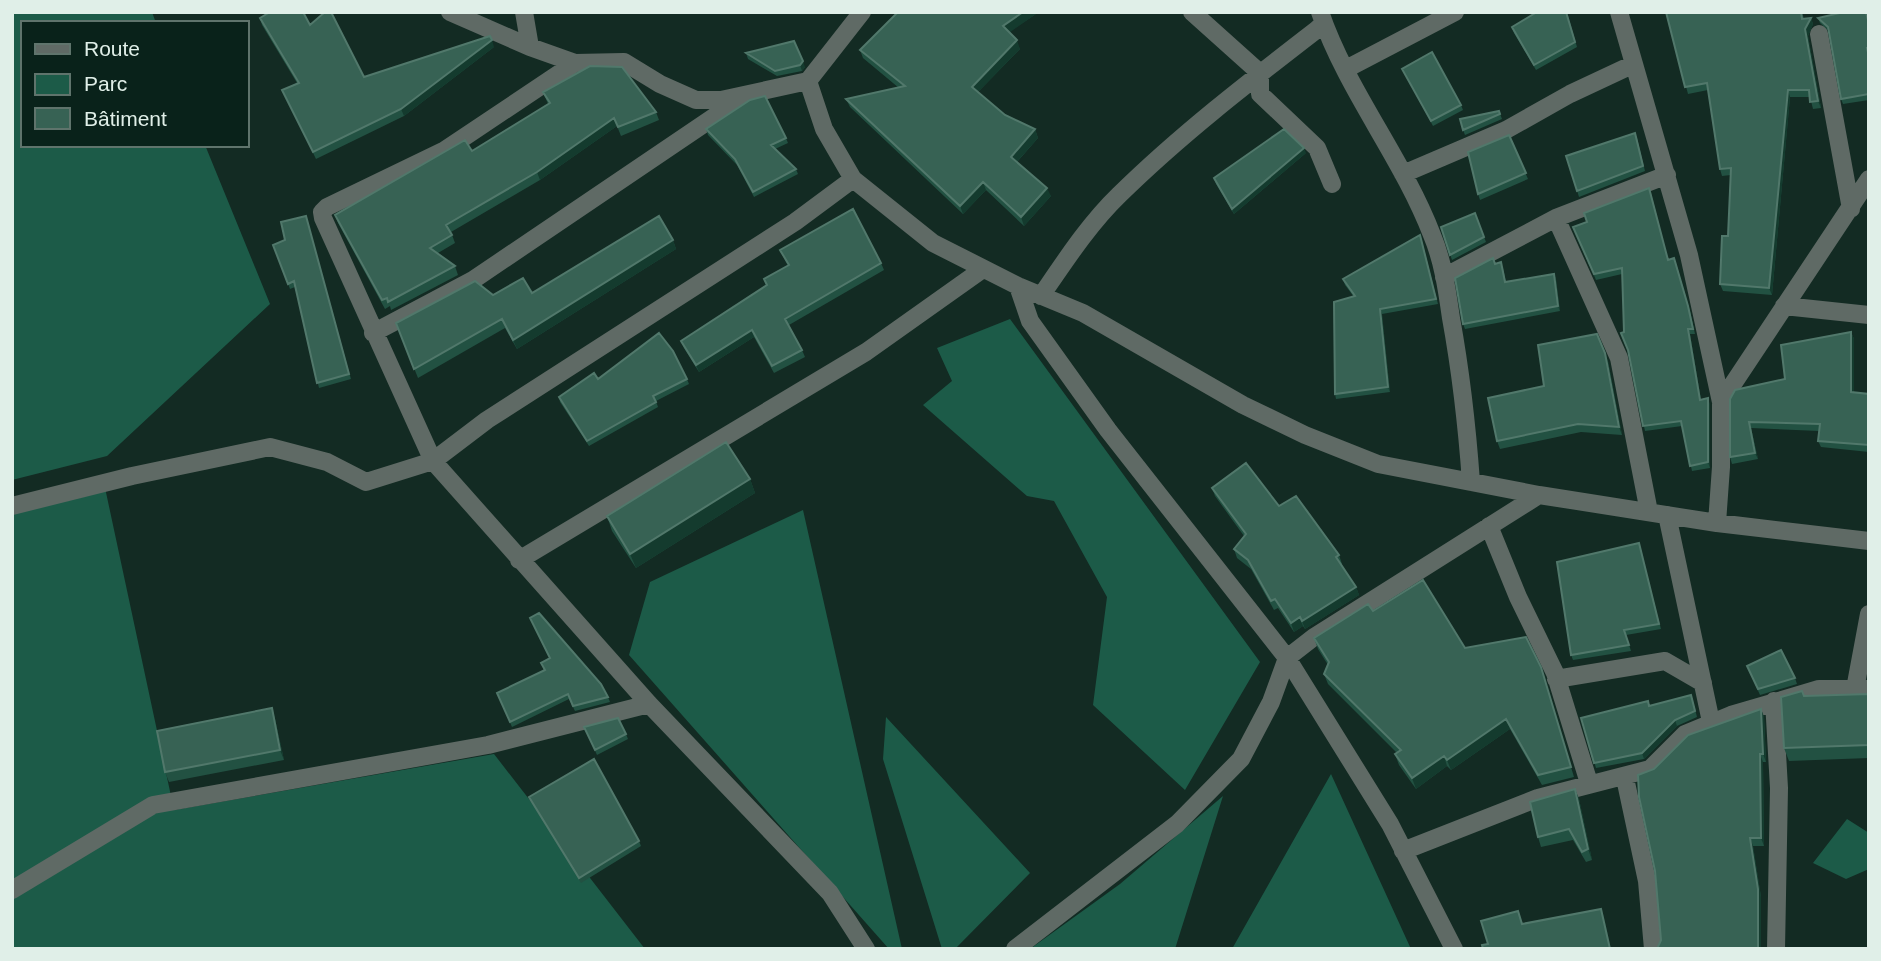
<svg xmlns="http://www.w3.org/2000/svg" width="1881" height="961" font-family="Arial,sans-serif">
<rect width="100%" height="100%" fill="#132b23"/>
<path fill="#1c5b48" d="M12 12H152L156 23H23V145H205L270 304 107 456 12 480Z
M1010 319 1260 662 1185 790 1093 705 1107 597 1054 501 1027 496 923 405 952 381 937 348Z
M104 483 174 810 494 754 645 949H12V506Z
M803 510 902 949H889L629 655 650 582Z
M886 717 1030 873 955 949H942L883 759Z
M1331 774 1411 949H1232Z
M1223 796 1175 949H1030L1120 884Z
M1847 819 1869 833V869L1846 879 1813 863Z"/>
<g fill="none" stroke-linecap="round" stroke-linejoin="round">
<path stroke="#5f6a65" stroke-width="18" d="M450 12 530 47 575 63 624 62 660 84 696 100H721L808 81
M524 12 530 47
M862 12 808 81 824 129 853 179 933 243 1018 286 1083 313 1243 405 1305 435 1378 464 1539 495 1717 523 1869 541
M1192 12 1260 73V94L1317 148 1332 184
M1320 12C1347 91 1402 157 1432 235 1443 261 1447 290 1451 318 1461 373 1467 426 1471 482
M1619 12 1689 255 1721 402
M1819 34 1851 209
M575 63 445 150 327 207 322 212 323 218 433 461 649 704 830 893 866 949
M1346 69 1455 12
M1403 174 1506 130 1570 94 1634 64
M1556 218 1619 358 1649 512
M1444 277 1556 218 1667 175
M1018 286 1030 321 1108 430 1287 658 1390 824 1454 949
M1041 296C1065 261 1089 224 1119 195 1182 133 1254 78 1324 24
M1784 306 1869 315
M373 333 473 280 745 96
M12 506 132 476 270 447 327 462 366 482 433 461 487 420 795 222 853 179
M1667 515 1711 722
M1717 523 1721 467V402L1869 179
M1489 526 1518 597 1555 673 1589 783
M519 560 866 352 983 269
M1556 679 1665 661 1703 683
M1855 689 1869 614
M1774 701 1779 788 1776 949
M1625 778 1647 881 1653 949
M1403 851 1538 798 1650 769 1685 734 1731 715 1819 689H1869
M12 890 153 805 488 745 649 704
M1015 949 1177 824 1241 759 1271 702 1287 658 1314 637 1539 495"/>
</g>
<path fill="#225142" d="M1567 12 1577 47 1536 70 1514 33 1512 27Z
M1666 12H1802L1804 19 1811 18 1813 24 1808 36 1821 108 1813 109 1810 97H1790L1772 295 1723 291 1720 284 1728 236 1731 175 1722 176 1720 169 1708 90 1688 94Z
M1844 12H1867L1869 20V100L1843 104 1841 99 1829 31 1820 23 1818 18Z
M1036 14 1009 32 1020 49 978 92 1005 115 1035 129 1038 138 1017 162 1051 196 1024 226 986 190 963 214 850 107 846 99 899 88 863 58 860 50Z
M260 18 310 25 364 77 494 47 404 116 316 159 282 90 297 83 262 25Z
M746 53 805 67 802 71 777 76 748 59Z
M1402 69 1461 105 1463 110 1433 126Z
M543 92 656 112 659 120 621 136 617 126 540 180 451 232 455 243 438 253 455 266 458 275 391 310 390 306 385 309 338 223 335 215 472 151 548 104Z
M1499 111 1502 119 1465 135 1463 130Z
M706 129 786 138 788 143 775 149 796 169 798 174 754 197 737 165 708 135Z
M1509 135 1528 179 1480 200 1478 194Z
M1637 138 1645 171 1579 197 1566 156Z
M1306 153 1234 214 1216 184 1214 178Z
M1651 193 1668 260 1676 263 1690 311 1695 334H1690L1701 400 1710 404V468L1692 471 1682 426 1645 431 1624 332 1622 274 1596 280 1575 232 1587 222Z
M1475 213 1486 242 1452 260 1441 227Z
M306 216 351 379 319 388 295 287 290 289 273 245 285 240Z
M673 240 676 249 517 349 505 328 418 378 396 323 493 295 532 293Z
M1422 241 1438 304 1382 314 1390 392 1336 399 1335 394 1354 297 1345 285 1343 279Z
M780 250 881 263 884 270 789 325 802 350 805 357 774 373 754 337 699 372 684 348 681 341 766 286 764 279 788 266Z
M1495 264 1503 268 1506 282 1554 274 1556 279 1560 311 1465 329 1463 324Z
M1851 332 1854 339V393L1869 394V452L1821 447 1818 441 1819 431 1751 428 1758 459 1732 464 1730 457V399L1785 379Z
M1608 361 1622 435 1581 432 1500 449 1497 441 1544 386Z
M598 379H687L689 384 656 401 658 407 589 446 560 402 559 397Z
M750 479 755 493 636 568 612 531 607 516Z
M1212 488 1279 506 1339 555 1342 564H1341L1356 587 1359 595 1305 629 1303 626 1294 632 1278 608 1274 610 1251 569 1237 558 1234 549 1244 536 1215 496Z
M1639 543 1661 629 1626 635 1631 651 1573 660 1571 655Z
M1373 611 1465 648 1544 677 1574 777 1542 785 1510 729 1451 770 1447 766 1416 789 1399 765 1395 754 1397 753 1328 684 1324 674 1328 665 1318 649 1314 638Z
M530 618 608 697 610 702 575 711 569 699 512 727 497 693 544 670 541 663 549 658Z
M1747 666 1795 678 1797 684 1760 695Z
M1869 694V758L1789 761 1784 748 1804 696Z
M1693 701 1697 717 1677 726 1644 759 1596 768 1581 718 1649 706Z
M272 708 275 719 284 760 169 782 165 772Z
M1761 709 1764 717 1766 762H1763L1764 846H1753L1761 897V949H1657L1661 940 1654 769Z
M584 727 626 734 628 739 597 755Z
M1575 789 1579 799 1592 860 1586 862 1573 840 1541 847 1538 837Z
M529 797 639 841 641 846 581 883 531 802Z"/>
<path fill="#143b2e" d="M1023 12H1035L1036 14 1006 35 1003 26Z
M1811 18 1813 24 1808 36 1821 108 1818 101 1805 29Z
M492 40 494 47 404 116 401 109Z
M1017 40 1020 49 975 95 972 87Z
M803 61 805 67 802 71 800 65Z
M1788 90 1790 97 1772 295 1769 288Z
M614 118 617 126 540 180 537 172Z
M1035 129 1038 138 1014 165 1011 157Z
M1304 148 1306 153 1234 214 1232 209Z
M983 182 986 190 963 214 960 206Z
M1047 188 1051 196 1024 226 1021 217Z
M673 240 676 249 517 349 513 340Z
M1554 274 1556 279 1560 311 1558 306Z
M1380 309 1382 314 1390 392 1388 387Z
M1688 329 1690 334 1702 406 1700 400Z
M752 330 754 337 699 372 696 365Z
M1851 332 1854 339V399L1851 392Z
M1605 353 1608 361 1622 435 1619 427Z
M1708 398 1710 404V468L1708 462Z
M1749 422 1751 428 1758 459 1755 453Z
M750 479 755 493 636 568 630 554Z
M1356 587 1359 595 1305 629 1302 621Z
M1300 617 1303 626 1294 632 1291 623Z
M272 708 275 719 284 760 280 750Z
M1761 709 1764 717 1766 762 1763 754Z
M1506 719 1510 729 1451 770 1447 760Z
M1675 720 1677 726 1644 759 1642 753Z
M1760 754 1763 762 1764 846 1761 838Z
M1444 756 1447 766 1416 789 1412 778Z
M1575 789 1579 799 1592 860 1588 849Z
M1750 838 1753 846 1761 897V949H1758Z
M1601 909 1604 917 1611 949H1610Z"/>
<path fill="#376254" stroke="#51786b" stroke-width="2" d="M270 12H303L310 25 325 12H331L364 77 490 36 492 40 401 109 313 152 282 90 299 83 260 18Z
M898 12H1023L1003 26 1017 40 972 87 1005 115 1035 129 1011 157 1047 188 1021 217 983 182 960 206 846 99 905 86 860 50Z
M1537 12H1566L1575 42 1534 65 1512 27Z
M1666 12H1801L1802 19 1811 18 1805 29 1818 101 1810 102 1809 90H1788L1769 288 1720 284 1722 236H1728L1731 168 1720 169 1707 83 1685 87Z
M1844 12H1866L1869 24V48H1867L1869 57V94L1841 99 1828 27 1818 18Z
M794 41 803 61 800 65 775 71 746 53Z
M1432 52 1461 105 1431 121 1402 69Z
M590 66 622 67 656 112 618 127 614 118 537 172 446 225 452 235 430 248 455 266 388 302 387 298 382 300 335 215 465 140 472 151 550 103 543 92Z
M765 96 786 138 771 145 796 169 753 192 735 159 706 129 750 100Z
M1499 111 1500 114 1463 130 1460 119Z
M1284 129 1304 148 1232 209 1214 178Z
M1635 133 1643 166 1577 191 1566 156Z
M1509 135 1526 173 1478 194 1468 152Z
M1649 188 1668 260 1674 258 1688 306 1693 329H1688L1700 400 1708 398V462L1690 466 1681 421 1643 426 1628 350 1621 333 1624 332 1622 268 1594 274 1573 227 1587 222 1584 213Z
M853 209 881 263 785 319 802 350 772 366 752 330 696 365 681 341 767 285 764 279 789 265 780 250Z
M1475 213 1484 237 1450 255 1441 227Z
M306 216 349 374 317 383 294 281 288 284 273 245 285 240 281 222Z
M659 216 673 240 513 340 502 319 414 369 396 323 475 281 493 295 523 278 532 293Z
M1420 235 1436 299 1380 309 1388 387 1335 394 1334 302 1355 296 1343 279Z
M1493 258 1495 264 1501 262 1505 282 1554 274 1558 306 1463 324 1455 278Z
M1851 332V392L1869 394V445L1818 441 1820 424 1749 422 1755 453 1730 457V399L1735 390 1785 379 1781 345Z
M659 333 673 351 687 379 653 396 656 402 587 441 559 397 594 373 598 379Z
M1597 334 1605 353 1619 427 1578 424 1497 441 1488 398 1544 386 1538 345Z
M726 442 750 479 630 554 607 516Z
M1246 463 1279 506 1296 496 1339 555 1336 557 1356 587 1302 621 1300 617 1291 623 1275 599 1271 601 1248 560 1234 549 1246 534 1212 488Z
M1639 543 1659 624 1624 630 1629 645 1571 655 1557 562Z
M1423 580 1465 648 1526 637 1541 667 1571 767 1538 775 1506 719 1447 760 1444 756 1412 778 1395 754 1401 750 1324 674 1329 662 1314 638 1368 604 1373 611Z
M539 613 601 684 608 697 573 706 568 694 510 722 497 693 545 670 541 663 550 658 530 618Z
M1781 650 1795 678 1758 689 1747 666Z
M1802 691 1804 696 1869 694V745L1784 748 1781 697Z
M1691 695 1695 711 1675 720 1642 753 1594 763 1581 718 1648 701 1649 706Z
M272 708 280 750 165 772 157 731Z
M1761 709 1763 754H1760L1761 838H1750L1758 889V949H1657L1661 940 1655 871 1639 797 1638 775 1654 769 1688 735Z
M618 718 626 734 595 750 584 727Z
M594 759 639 841 579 878 529 797Z
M1575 789 1588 849 1582 852 1569 829 1538 837 1530 802Z
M1601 909 1610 949H1483L1482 945 1488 944 1481 921 1518 911 1522 924Z"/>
<rect width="1881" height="961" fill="none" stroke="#e0efe8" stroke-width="28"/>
<rect x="21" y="21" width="228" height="126" fill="#09221a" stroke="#5f746c" stroke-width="2"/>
<rect x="35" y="44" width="35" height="10" fill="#5f6a65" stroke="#5f746c" stroke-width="2"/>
<text x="84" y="56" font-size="21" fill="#e0efe8">Route</text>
<rect x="35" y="74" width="35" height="21" fill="#1c5b48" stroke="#5f746c" stroke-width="2"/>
<text x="84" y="91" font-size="21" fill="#e0efe8">Parc</text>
<rect x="35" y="108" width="35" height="21" fill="#376254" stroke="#5f746c" stroke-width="2"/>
<text x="84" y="126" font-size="21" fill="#e0efe8">Bâtiment</text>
</svg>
